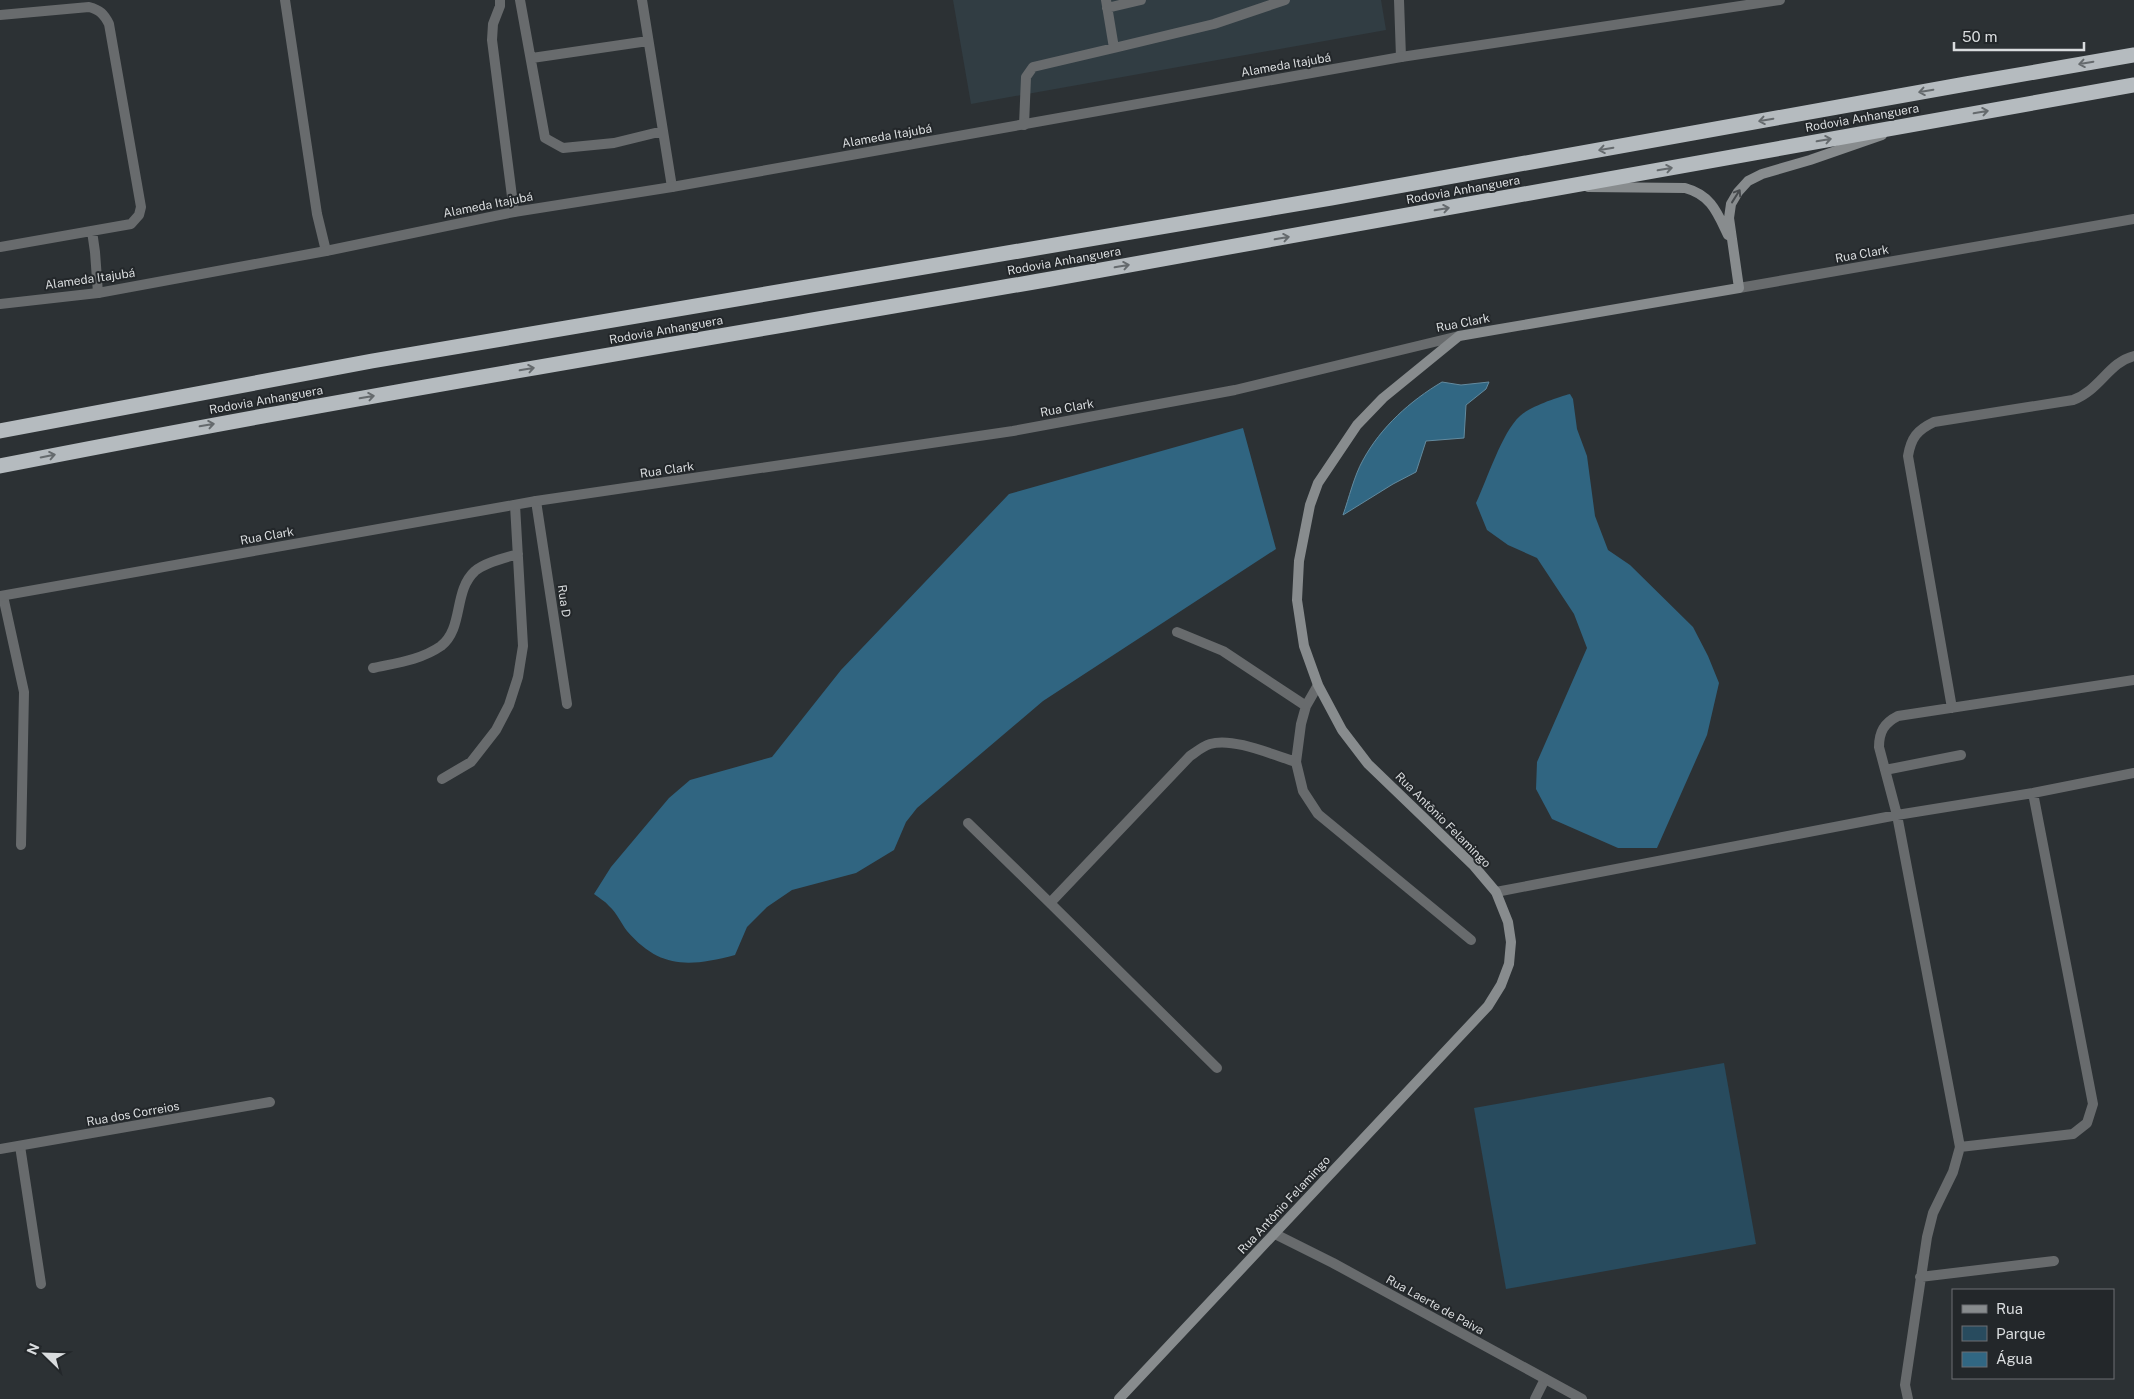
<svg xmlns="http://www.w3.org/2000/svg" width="2134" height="1399" font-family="'Public Sans',sans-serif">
<rect width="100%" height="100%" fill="#2c3134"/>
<path fill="#313d43" d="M953 0H1381L1386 30 971 104Z"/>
<path fill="#284b5e" d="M1724 1063 1756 1244 1506 1289 1474 1108Z"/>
<path fill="#306581" d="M1570 394 1573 399 1577 429 1587 456 1595 516 1608 550 1630 565 1693 627 1708 656 1719 683 1707 735 1657 848H1618L1552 819 1536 789 1537 762 1587 648 1574 614 1537 558 1508 545 1487 530 1476 503C1487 480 1502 432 1520 416 1529 407 1558 397 1570 394Z
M1243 428 1276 549 1043 701 917 808 906 822 894 850 856 873 792 890 767 907 747 927 735 955C689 967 660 969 627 931 621 923 617 913 609 906 605 901 599 898 594 894L611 867 669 798 690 780 772 757 841 670 1009 494Z"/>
<path fill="#316783" stroke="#638a9e" d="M1442 382 1461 385 1489 382 1486 389 1466 405 1464 438 1426 441 1416 472 1393 484 1343 515C1349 498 1354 476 1363 460 1381 427 1410 401 1442 382Z"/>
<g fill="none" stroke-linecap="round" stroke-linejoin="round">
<path stroke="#686b6d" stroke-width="10" d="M285 0 317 214 326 251
M500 0V6L493 24 492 40 514 212
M520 0 545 138 563 148 614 143 663 131
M642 0 672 187
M1399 0 1401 57
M1107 8 1141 0
M0 15 89 7C100 10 104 14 109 24L141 207 139 215 131 224 0 247
M1114 48 1214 24 1285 0
M532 58 648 41
M1024 125 1026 77 1033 67 1114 48 1106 0
M92 231 95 252 98 293
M3 596 24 692 21 845
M1177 632 1223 651 1306 706
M373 668C396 663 421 660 441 646 464 628 453 591 475 571 486 562 505 558 518 554
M1318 685 1306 706 1301 724 1296 762 1303 791 1318 814 1471 940
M1952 708 1908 456C1911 438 1917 430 1934 422L2073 400C2100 390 2109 362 2134 356
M1885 770 1961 755
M442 779 471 762 496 730 509 705 518 677 523 646 515 505
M968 823 1050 903
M1496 892 1897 815 2033 793 2134 773
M1217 1068 1050 903 1190 756C1196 752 1203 746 1210 744 1233 737 1273 755 1296 762
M20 1146 41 1284
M1960 1147 2073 1134 2087 1123 2093 1104 2033 793
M1920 1277 2054 1261
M1535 1399 1545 1379
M1908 1399 1905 1385 1927 1237 1933 1213 1953 1172 1960 1147 1897 815 1879 747C1879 732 1884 723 1898 716L2134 680"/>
<path stroke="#686b6d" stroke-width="10" d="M0 304 98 293 326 251 514 212 672 187 1401 57 1780 0
M536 501 567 704
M0 1149 270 1102
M1275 1234 1333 1263 1582 1399"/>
<path stroke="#686b6d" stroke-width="10" d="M1739 288 2134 219
M0 596 536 501 1013 431 1235 390 1459 336"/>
<path stroke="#888c8e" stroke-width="10" d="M1588 187 1685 188C1711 195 1717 212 1728 235
M1119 1399 1488 1006 1501 985 1509 964 1511 942 1508 922 1496 892 1474 866 1368 764 1342 730 1318 685 1304 646 1297 600 1299 561 1310 505 1318 483 1357 425 1383 398 1459 336 1739 288 1729 218 1731 204 1738 192 1748 181 1762 174 1810 160 1882 135"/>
<path stroke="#b5bbbf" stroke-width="15" d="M0 431 372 361 1331 198 1966 84 2134 55
M0 466C349 397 700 340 1051 279 1412 215 1773 148 2134 85"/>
</g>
<defs><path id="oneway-shaft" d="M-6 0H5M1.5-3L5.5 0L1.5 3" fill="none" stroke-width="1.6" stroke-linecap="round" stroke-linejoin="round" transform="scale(1.25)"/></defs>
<g stroke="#656a6d">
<use href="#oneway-shaft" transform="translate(2086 63) rotate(170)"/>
<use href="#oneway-shaft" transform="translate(1926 91) rotate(170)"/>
<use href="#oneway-shaft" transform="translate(1981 112) rotate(-10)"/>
<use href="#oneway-shaft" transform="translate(1766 120) rotate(170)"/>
<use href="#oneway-shaft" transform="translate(1824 140) rotate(-10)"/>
<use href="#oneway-shaft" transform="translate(1606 149) rotate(170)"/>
<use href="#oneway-shaft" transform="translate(1665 169) rotate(-10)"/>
<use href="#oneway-shaft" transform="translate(1442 209) rotate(-10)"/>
<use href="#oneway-shaft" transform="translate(1282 238) rotate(-10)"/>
<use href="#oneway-shaft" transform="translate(1122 266) rotate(-10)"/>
<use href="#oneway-shaft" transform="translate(527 369) rotate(-10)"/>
<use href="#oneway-shaft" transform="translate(367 397) rotate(-10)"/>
<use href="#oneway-shaft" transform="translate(207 425) rotate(-10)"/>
<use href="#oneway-shaft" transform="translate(48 456) rotate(-11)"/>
</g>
<use stroke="#464a4d" href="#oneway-shaft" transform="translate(1736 196) rotate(-58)"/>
<g text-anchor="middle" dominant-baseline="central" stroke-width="4" stroke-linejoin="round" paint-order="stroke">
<g font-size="12" fill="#d9dcde" stroke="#23272a">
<text transform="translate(1286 65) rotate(-10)">Alameda Itajubá</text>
<text transform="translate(1862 118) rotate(-10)">Rodovia Anhanguera</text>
<text transform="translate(887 136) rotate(-10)">Alameda Itajubá</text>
<text transform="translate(1463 190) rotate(-10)">Rodovia Anhanguera</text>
<text transform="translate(488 205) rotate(-11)">Alameda Itajubá</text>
<text transform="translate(1862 254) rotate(-10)">Rua Clark</text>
<text transform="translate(1064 261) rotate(-10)">Rodovia Anhanguera</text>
<text transform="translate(90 279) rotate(-8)">Alameda Itajubá</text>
<text transform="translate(1463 323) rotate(-11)">Rua Clark</text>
<text transform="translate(666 330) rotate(-10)">Rodovia Anhanguera</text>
<text transform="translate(266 400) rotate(-10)">Rodovia Anhanguera</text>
<text transform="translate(1067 408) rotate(-10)">Rua Clark</text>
<text transform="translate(667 470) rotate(-8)">Rua Clark</text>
<text transform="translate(267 536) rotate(-10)">Rua Clark</text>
<text transform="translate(564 601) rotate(82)">Rua D</text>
<text transform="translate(1443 820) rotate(45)">Rua Antônio Felamingo</text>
<text transform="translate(133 1114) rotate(-10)">Rua dos Correios</text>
<text transform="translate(1284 1205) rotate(-47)">Rua Antônio Felamingo</text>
<text transform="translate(1435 1305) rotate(29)">Rua Laerte de Paiva</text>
</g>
</g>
<rect x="1952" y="1289" width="162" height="90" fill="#23272a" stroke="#6c6f72"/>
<rect x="1962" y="1305" width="25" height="8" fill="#888c8e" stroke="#6c6f72"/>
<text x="1996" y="1314" font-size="15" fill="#d9dcde">Rua</text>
<rect x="1962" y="1326" width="25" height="15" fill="#284b5e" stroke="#6c6f72"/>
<text x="1996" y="1339" font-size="15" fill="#d9dcde">Parque</text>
<rect x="1962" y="1352" width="25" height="15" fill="#316783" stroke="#6c6f72"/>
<text x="1996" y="1364" font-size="15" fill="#d9dcde">Água</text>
<g transform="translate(45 1354) rotate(293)" stroke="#23272a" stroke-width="4" paint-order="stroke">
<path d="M0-4L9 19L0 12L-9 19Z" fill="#d9dcde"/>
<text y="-8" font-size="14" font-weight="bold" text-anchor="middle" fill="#d9dcde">N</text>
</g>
<path d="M1954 42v8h130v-8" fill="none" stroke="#d9dcde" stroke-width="2.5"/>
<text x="1962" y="42" font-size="15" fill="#d9dcde" stroke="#23272a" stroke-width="4" paint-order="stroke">50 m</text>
</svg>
